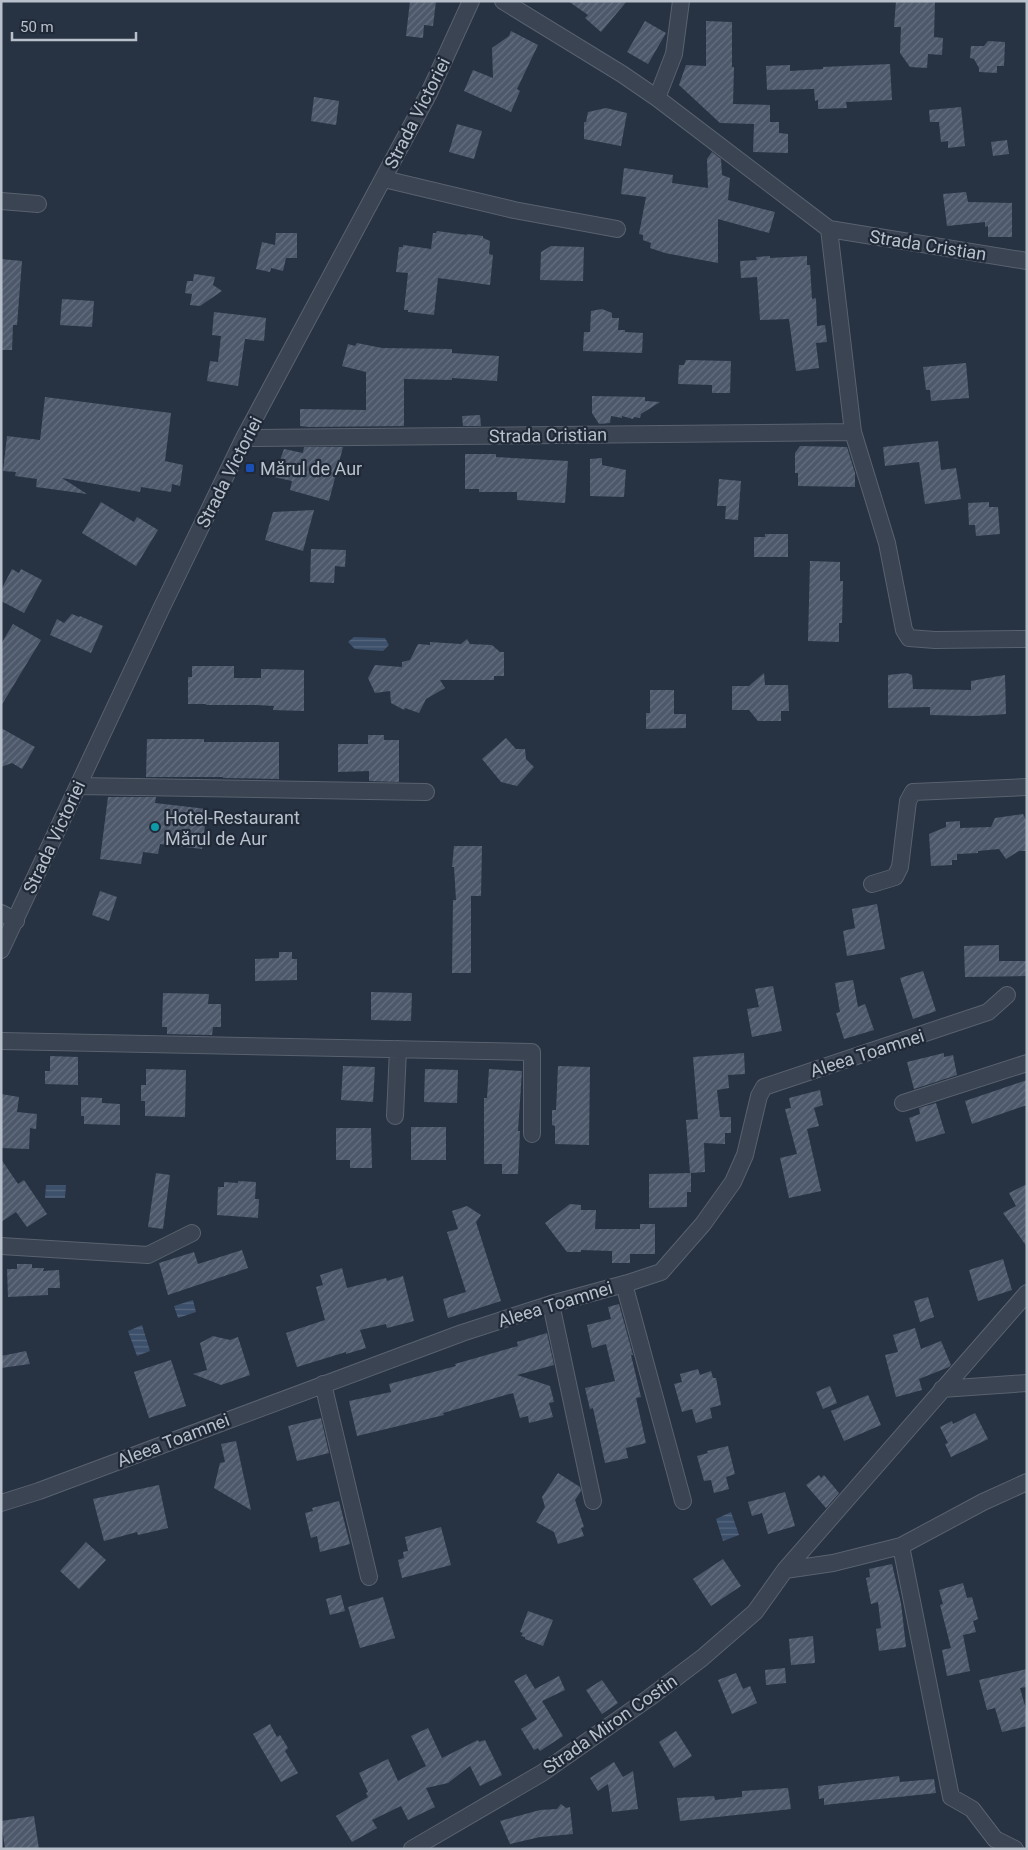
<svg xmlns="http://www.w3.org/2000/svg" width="1028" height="1850" font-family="Roboto,sans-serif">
<defs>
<pattern id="water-rules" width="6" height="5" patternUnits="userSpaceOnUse" patternTransform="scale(1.25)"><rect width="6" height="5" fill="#3d506b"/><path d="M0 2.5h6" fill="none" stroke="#57677f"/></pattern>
<pattern id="building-hatch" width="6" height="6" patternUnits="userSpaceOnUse" patternTransform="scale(1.25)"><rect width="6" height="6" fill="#4d596b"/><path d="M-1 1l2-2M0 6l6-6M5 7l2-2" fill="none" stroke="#656f7f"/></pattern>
</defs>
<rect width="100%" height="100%" fill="#273242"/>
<path fill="url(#water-rules)" d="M354 637 385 638 389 645 383 651 355 649 348 642Z
M46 1185H66L65 1198H45Z
M193 1300 196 1312 178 1318 174 1306Z
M142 1325 150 1351 137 1356 128 1331Z
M731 1512 739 1535 723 1541 716 1519Z"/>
<path fill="url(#building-hatch)" d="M410 1H436L433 26 424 25 423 38 406 36Z
M568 1H627L601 32 585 18 588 15Z
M896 1H935L934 37 943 38 942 55 928 54 927 68 910 67 900 53 901 27H894Z
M645 21 666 33 648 64 627 52Z
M706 21 732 22V67H734L733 104 770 105V122H779V133L788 134V153L753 152 754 124 720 123 679 85 686 65 706 66Z
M511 31 538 45 517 89 520 91 511 112 464 91 473 70 493 78 492 48 509 36Z
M988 41 1005 42 1004 66H997V73L979 72V68L974 59 970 58 971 46H984Z
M890 64 892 100 846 102 847 108 818 109V100L815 101 814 89 767 90 766 66 790 65V71L823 69V67Z
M314 97 339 101 336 125 311 121Z
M961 107 965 146 948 148V141L941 142 939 122H930L929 110Z
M606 108 627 113 621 146 584 139V122H586L588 112Z
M457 124 482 131 474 159 449 152Z
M1007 140 1009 154 993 156 991 142Z
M712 152 721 159 722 175 730 178 728 200 775 212 769 233 718 219V263L665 253 650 248 651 243 643 240V235L639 234 646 197 621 194 624 168 673 175 672 183 708 188 707 159Z
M966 192 968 202 1012 203V237H988V226L985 227V222L947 226 943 194Z
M437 231 467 235V234L483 236V238L490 241 489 254 493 255 490 285 438 278 434 315 408 312V310H404L408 273 396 272 399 247H403V245L431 249 433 233H436Z
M276 233H297V258H286L283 271 271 268 270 272 256 269 262 242 275 245Z
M551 246 584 247 583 281 540 280 541 252Z
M770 256V258L807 256V265H810L812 299 816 298 817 326 825 325 827 342 816 343 819 368 796 371 789 319 760 320 757 277 741 278 740 261 757 260 756 257Z
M1 259 22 261 17 325H13L12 350H1Z
M194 274 215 277 213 285 222 291 200 306 190 305 192 294 185 293 187 281H193Z
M62 299 94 301 92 327 60 325Z
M602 309 612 313V318H619L618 330H625V332L643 333 642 353 583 351 584 332H590L591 311Z
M214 312 266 318 264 341 245 339 238 386 207 381 210 361 218 362 221 336 212 335Z
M357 343 382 348 452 349V353L499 356 497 381 452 378V380L404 379V426L309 427 300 426V409L366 410V372L342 366 348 344 355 346Z
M686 360 731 361 730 393H712V385L678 384 679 365H684Z
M966 363 969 398 931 401 930 390H926L923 367Z
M592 396 645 397V401L660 402 641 414 640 418 634 417 633 419 622 416V418L611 416 610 423 599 424 592 413Z
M45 397 171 413 165 461 183 465 180 486 172 484 171 492 141 487 140 492 62 478 87 494 36 487 37 479 15 476 16 472 3 471 7 436 40 440Z
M480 415 481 426H463L462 416Z
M938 441 941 470 956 468 961 499 925 504 919 462 885 466 883 447Z
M800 446 847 447 855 473V487L798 486V473H795V453Z
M304 447H343L329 501 290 490 292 481 274 477 284 449 303 453Z
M465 454H496V457L568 461 565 503 517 500V492H479V489H465Z
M602 458V465L626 470 624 497 590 496V459Z
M719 479 741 481 738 520 725 519 726 506H717Z
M101 502 134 522 137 517 158 530 136 566 82 533Z
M989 502V507H998L1000 534 976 536 975 525H969L968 503Z
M314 510 303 551 265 540 273 512Z
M765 534H788V557H754V537H765Z
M311 549 346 550 345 567 335 566 334 583 310 582Z
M810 561 840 562V581H843L842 623H839V642L808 641Z
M12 569 19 573 21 569 42 580 24 613 1 601V590Z
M72 614 79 617 80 616 103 626 91 653 50 635 57 619 64 623Z
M13 624 41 640 1 706V644Z
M467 639 470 644 492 645 500 652H504V676H494V680H440L445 688 426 699 419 713 405 708 404 710 391 703 390 691 375 693 368 678 375 665 402 667V662L410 660 418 644 430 645V642L461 644Z
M192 666H234V678H261V669L304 670V711L273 710 274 706 257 705H206V704H188V677H192Z
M764 673 765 685H788L789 711H781V721H758L749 710H732V686H749Z
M907 673 912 675 913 689 971 690V681L1005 675 1006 714 976 716 930 715V707L888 708V675Z
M650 690H674V714H686V728L646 729V713H650Z
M1 728 35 747 22 769 12 763 1 767Z
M368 735H384V740H399V782L369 781V771L338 772V744H368Z
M506 738 516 749H525L526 759 534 767 517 786 501 782 482 759Z
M147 739H204V742H279V779L223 778V777H146Z
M108 797H156L155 803 207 809 202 849 160 844 158 854 143 852 141 864 100 859Z
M1023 814 1027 822V851H1019L1006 859 999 849 978 851V853L957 854V860H952V865L931 866 929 834 946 827V822L960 821V828L991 827 995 818Z
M454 846H482L481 896H471V973H452L453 900H456L454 867H452Z
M100 891 117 897 109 921 92 915Z
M877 904 885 949 847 956 843 931 855 928 852 909Z
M999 945V961H1027V976L965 977 964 946Z
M279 952H292V959H297V980L255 981V959L279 958Z
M923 971 936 1011 913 1019 900 978Z
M853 980 858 1007 865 1004 874 1030 844 1039 836 1013 840 1012 835 983Z
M773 986 782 1031 752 1037 747 1009 759 1007 755 989Z
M371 992 412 993 411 1021 371 1020Z
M163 993 209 994 208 1004H221V1027H213L212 1035 167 1034V1027H162Z
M744 1053 745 1074 728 1075 729 1088 717 1090 720 1117H731V1133H725V1144L704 1143 705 1172 690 1173 686 1120 698 1119 693 1057Z
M944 1053V1057L953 1055 957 1075 914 1089 907 1062Z
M50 1056 78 1057V1085L45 1084V1071H50Z
M343 1066 375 1067 373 1102 341 1100Z
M558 1066 590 1067 589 1145 555 1144V1126L552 1125V1110H556Z
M146 1069 186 1070 185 1117 145 1116V1101H141V1085H146Z
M425 1069 458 1070 457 1103 424 1102Z
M489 1069 522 1071 518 1131H520L518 1174H502V1164H484V1098H487Z
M1027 1080V1105L972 1124 965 1101Z
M820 1090 823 1105 814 1108 819 1126 807 1129 821 1191 789 1198 780 1158 797 1154 785 1109 791 1108 789 1098Z
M1 1094 19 1097 17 1112 37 1114 36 1129 30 1128 29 1149 1 1148Z
M81 1097 102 1098V1103L120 1104V1125L84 1124V1116H81Z
M936 1103 945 1133 916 1142 909 1118 920 1114 919 1108Z
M411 1127H446V1160H411Z
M336 1128H371L372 1168H350V1160H336Z
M1 1159 18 1184 24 1180 47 1214 27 1227 16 1212 1 1222Z
M156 1173 170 1175 163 1229 148 1227Z
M691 1173V1192H687V1207L649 1208V1174Z
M238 1181 256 1182 255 1199H259L258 1218 217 1215 218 1187H224V1182L238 1183Z
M1027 1184V1247L1003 1213 1016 1206 1009 1193Z
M570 1204 581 1205V1210H596L595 1229H640V1224H655V1254H630V1263H612V1251L581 1250V1252H567L545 1223Z
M467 1206 481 1215 476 1222 501 1301 448 1318 443 1299 466 1292 447 1232 458 1229 452 1211Z
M242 1250 248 1268 168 1295 159 1263 194 1252 198 1264Z
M1003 1259 1012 1290 978 1301 969 1270Z
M17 1264H32V1268H44L43 1271 59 1270 60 1288H48V1295L8 1297 7 1269H17Z
M342 1268 347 1288 386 1278 387 1281 403 1276 414 1321 387 1328 386 1324 360 1330 366 1348 346 1354V1352L297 1367 286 1333 325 1320 316 1287 323 1285 320 1275Z
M928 1297 934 1317 920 1322 914 1301Z
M619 1304 633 1355H631L641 1397 636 1398 646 1443 626 1448 628 1458 605 1463 593 1408 590 1409 585 1388 615 1381 606 1344 592 1348 587 1325 611 1319 608 1307Z
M915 1328 921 1349 941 1341 951 1365 949 1367 919 1379 922 1390 896 1397 885 1355 898 1352 893 1335Z
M547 1333 554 1365 517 1375 550 1386 554 1402 549 1403 553 1417 529 1423 528 1416 520 1418 513 1393 443 1413 444 1415 357 1436 349 1401 391 1392 389 1384 456 1366 455 1364 518 1346 517 1342Z
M213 1336 230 1340 238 1337 250 1375 221 1385 193 1374 207 1370 200 1343Z
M26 1351 30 1364 1 1368V1356Z
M171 1360 186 1406 149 1418 134 1372Z
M698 1369 700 1375 711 1371 713 1378H716L721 1405 710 1408 712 1418 696 1423 692 1409 682 1412 674 1384 682 1382 680 1374Z
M830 1386 837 1403 823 1409 816 1392Z
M868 1395 881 1425 844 1441 831 1411Z
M975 1413 988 1439 951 1457 945 1444 948 1443 940 1427 952 1421 953 1424Z
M321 1418 329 1453 297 1461 288 1426Z
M236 1441 251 1510 214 1488 220 1463 225 1462 221 1444Z
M728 1446 735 1474 726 1477 729 1489 714 1493 711 1480 704 1481 697 1456 708 1453 707 1451Z
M558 1473 580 1487 581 1491 575 1500 584 1527 581 1528 584 1536 558 1544 554 1532 536 1522 545 1507 542 1497Z
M819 1475 821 1478 824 1475 839 1493 826 1508 806 1485Z
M159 1485 168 1528 138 1535 137 1532 104 1541 93 1499Z
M785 1492 795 1526 768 1534 762 1513 752 1516 748 1502Z
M339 1501 350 1544 320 1552 317 1536 311 1538 305 1513 313 1511 312 1508Z
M441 1527 451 1565 402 1578 398 1560 404 1558 403 1552 408 1551 405 1537Z
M86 1542 106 1560 79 1589 60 1571Z
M723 1559 741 1586 711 1606 693 1579Z
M892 1564 901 1603 906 1647 879 1651 876 1629 881 1628 878 1602 871 1604 866 1578 870 1577 869 1569Z
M963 1583 967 1598 972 1597 978 1619 973 1621 976 1632 963 1635 970 1671 947 1676 942 1650 951 1648 940 1605 943 1604 939 1590Z
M341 1595 345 1611 330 1615 326 1599Z
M383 1597 395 1638 360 1648 348 1607Z
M528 1611 553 1620 543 1646 525 1639V1637L521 1636 523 1633 520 1632Z
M813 1636 815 1663 791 1665 789 1639Z
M785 1668 786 1683 766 1685 765 1670Z
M1027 1669V1687L1020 1688 1027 1713V1726L1002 1732 995 1708 987 1710 979 1680Z
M736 1673 743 1689 750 1686 757 1703 732 1714 718 1680Z
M526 1674 535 1689 559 1676 565 1690 542 1701 563 1736 540 1751 538 1748 534 1750 521 1729 537 1719 514 1681Z
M602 1680 618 1703 602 1714 586 1690Z
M270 1724 277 1737 280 1735 288 1748 285 1751 298 1773 281 1782 253 1734Z
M428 1728 442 1758 478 1740 479 1742 485 1740 502 1775 480 1786 470 1766 448 1783 426 1788 435 1807 408 1820 401 1806 372 1820 377 1828 352 1842 336 1816 368 1797 366 1793 368 1792 359 1773 388 1759 398 1781 426 1766 411 1736Z
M676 1731 692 1756 674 1768 659 1742Z
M614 1762 623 1777 633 1771 638 1809 612 1812 608 1784 598 1791 590 1778Z
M899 1776 900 1782 934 1779 936 1793 824 1805V1798L819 1799 818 1786Z
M788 1788 791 1809 680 1821 677 1798 714 1796 715 1800 742 1797V1791Z
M561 1804 566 1808 570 1807 573 1834 540 1837 510 1844 500 1821 540 1810 557 1809Z
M34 1816 39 1849H5L1 1821Z"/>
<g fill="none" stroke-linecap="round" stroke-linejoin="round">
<defs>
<path id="minor" d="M503 1 622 74 657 98 829 229 1027 261
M657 98 674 54 681 1
M384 179 514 210 617 229
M1 201 38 204
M829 229 853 432 887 543 904 630 909 638 935 640 1027 639
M244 438 853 432
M78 786 426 792
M872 884 895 877 900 867 908 801 913 792 1027 787
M1 913 16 921
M1 950 161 609 244 438 429 93 471 1
M1 1041 532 1052V1134
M903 1103 1027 1063
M395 1116 398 1049
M1 1246 148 1255 192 1233
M624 1284 683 1501
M551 1304 593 1501
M323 1384 369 1577
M942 1389 1027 1383
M1 1503 39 1491 462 1333 551 1304 628 1283 661 1272 703 1224 733 1182 745 1155 759 1096 764 1087 988 1012 1007 995
M901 1546 951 1797 972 1809 995 1839 1015 1849
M785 1570 833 1563 901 1546 983 1502 1027 1482
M412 1849 542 1773 649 1698 702 1658 755 1612 785 1570 1027 1293"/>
</defs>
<use href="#minor" stroke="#59626f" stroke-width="18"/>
<use href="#minor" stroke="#3b4452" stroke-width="16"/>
</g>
<rect fill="#1a4fb4" stroke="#202937" stroke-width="2" x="245" y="463" width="10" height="10" rx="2.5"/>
<circle fill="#0f9aa8" stroke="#202937" stroke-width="2" cx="155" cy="827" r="5"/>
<g text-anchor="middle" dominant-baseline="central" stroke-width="4.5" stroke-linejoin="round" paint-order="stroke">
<g font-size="18" fill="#b8c0cc" stroke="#202937">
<text transform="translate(417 113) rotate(-63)">Strada Victoriei</text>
<text transform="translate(928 245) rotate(9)">Strada Cristian</text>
<text transform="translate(548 435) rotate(-1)">Strada Cristian</text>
<text transform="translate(229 472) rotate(-63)">Strada Victoriei</text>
<text transform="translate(54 837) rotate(-65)">Strada Victoriei</text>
<text transform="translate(867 1053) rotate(-18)">Aleea Toamnei</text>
<text transform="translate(555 1304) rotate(-17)">Aleea Toamnei</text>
<text transform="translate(173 1440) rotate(-21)">Aleea Toamnei</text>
<text transform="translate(610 1724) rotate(-35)">Strada Miron Costin</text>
</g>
<g font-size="18" fill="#b8c0cc" stroke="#202937" text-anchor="start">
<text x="260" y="468">Mărul de Aur</text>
<text x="165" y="817">Hotel-Restaurant<tspan x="165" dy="21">Mărul de Aur</tspan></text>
</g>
</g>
<rect width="1028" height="1850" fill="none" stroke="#b8c0cc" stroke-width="5"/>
<path d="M12 32v8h124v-8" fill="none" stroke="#b8c0cc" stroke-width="2.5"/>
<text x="20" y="32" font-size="15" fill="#b8c0cc" stroke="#202937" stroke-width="4" paint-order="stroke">50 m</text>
</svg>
